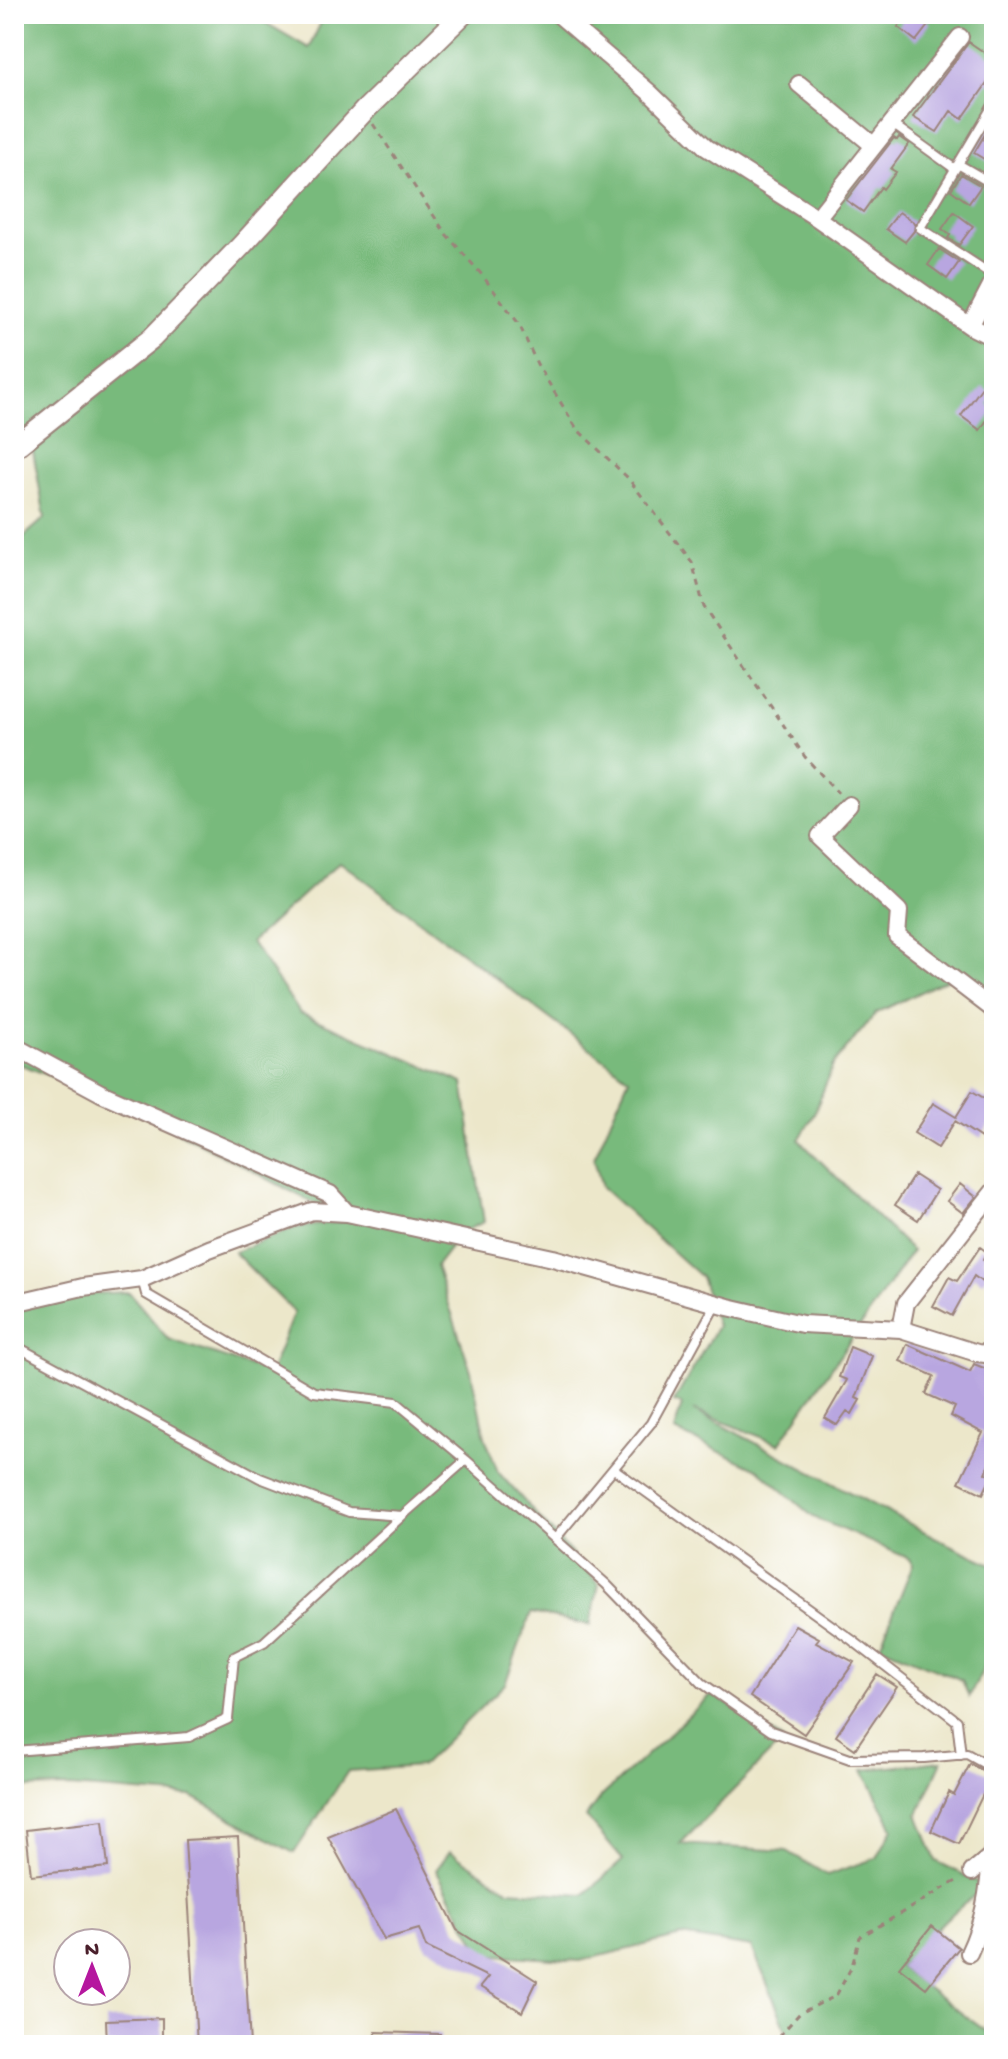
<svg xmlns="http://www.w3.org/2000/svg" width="1008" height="2059" font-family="'Gochi Hand',sans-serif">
<rect width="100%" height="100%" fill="#fff"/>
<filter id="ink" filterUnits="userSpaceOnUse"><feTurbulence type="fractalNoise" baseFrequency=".0125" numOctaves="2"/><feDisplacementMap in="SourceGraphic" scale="16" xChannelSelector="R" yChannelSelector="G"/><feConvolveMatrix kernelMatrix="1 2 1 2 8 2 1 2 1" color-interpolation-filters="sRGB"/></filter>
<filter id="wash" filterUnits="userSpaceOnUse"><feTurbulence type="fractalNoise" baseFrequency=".006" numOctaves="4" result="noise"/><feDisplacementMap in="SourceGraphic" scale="32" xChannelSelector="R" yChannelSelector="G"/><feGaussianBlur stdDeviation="1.8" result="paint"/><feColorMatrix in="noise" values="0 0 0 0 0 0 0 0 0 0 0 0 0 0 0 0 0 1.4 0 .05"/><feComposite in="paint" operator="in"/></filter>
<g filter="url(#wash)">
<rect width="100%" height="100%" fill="#ece7ca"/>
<path fill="#78ba7c" stroke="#616c54" stroke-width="2" d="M14 14H178L183 17 264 22 309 48 325 14H994V993L958 974 876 1013 833 1065 814 1114 799 1140 912 1251 779 1444 693 1410 948 1544 994 1565V1648L969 1697 962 1680 880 1646 913 1564 908 1558 813 1517 758 1469 674 1431 682 1405 674 1402 717 1326 701 1277 602 1188 594 1158 629 1078 340 861 251 942 300 1013 463 1083 484 1222 462 1232 436 1266 471 1371 485 1437 498 1472 599 1584 590 1625 531 1613 505 1684 421 1766 348 1771 294 1853 191 1796 69 1787 14 1788V1297L129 1292 168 1339 270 1373 294 1312 234 1252 294 1228 348 1221 129 1106 14 1062V545L45 518 33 451 14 449Z
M712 1694 783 1740 680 1844 787 1851 827 1875 877 1858 893 1828 863 1770 942 1761 918 1814 936 1861 986 1886 946 1919 899 1967 987 2032 994 2045H805L791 2041 752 1947 681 1936 580 1961 482 1954 436 1870 450 1851 509 1890 584 1895 623 1860 586 1817 600 1798Z"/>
<g id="blocks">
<path fill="#b8a6e0" d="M907 14H918L930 23 916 41 898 27Z
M969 42 994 59V86L988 82 962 119 951 111 937 132 913 117Z
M994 119V165L974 153Z
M899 137 909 144 891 169 896 172 883 189 881 187 863 212 846 200 894 138 897 140Z
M961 174 981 186 969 203 951 190Z
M899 212 915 223 914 231 905 242 886 229Z
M954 212 973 226 959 245 948 238 950 235 942 229Z
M939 249 959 262 947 279 928 265Z
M982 387 994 395 988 404 994 410 980 430 961 416Z
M972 1091 994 1104V1116L981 1138 955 1121 938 1148 914 1133 933 1103 956 1117Z
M914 1175 937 1190 918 1220 895 1205Z
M960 1184 976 1197 963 1213 947 1201Z
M980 1247 987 1252 983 1260 993 1267 982 1282 974 1276 952 1316 933 1306 949 1277 957 1281Z
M907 1344 970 1372 974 1364 994 1372V1454L986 1473 992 1476 983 1494 959 1482 983 1433 951 1416 955 1407 926 1394 934 1376 900 1361Z
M850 1347 872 1356 856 1398 860 1400 852 1414 847 1411 837 1425 825 1418 847 1380 839 1377Z
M795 1625 819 1638 816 1642 854 1662 804 1734 750 1697Z
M877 1674 897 1687 855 1749 836 1736Z
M970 1764 994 1776V1794L985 1790 959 1844 931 1831 949 1792 954 1795Z
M396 1809 457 1930 537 1981 522 2012 480 1987 488 1977 426 1947 419 1929 384 1939 328 1837Z
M103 1821 108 1867 31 1875 26 1830Z
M238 1837 250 2045H197L185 1840Z
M932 1926 959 1948 926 1988 899 1967Z
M162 2018V2045H107L106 2020Z
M376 2032 440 2034V2045H375Z"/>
</g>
</g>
<g filter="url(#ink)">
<use href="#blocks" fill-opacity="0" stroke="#9b837a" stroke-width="2"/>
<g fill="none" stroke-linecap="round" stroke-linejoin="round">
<defs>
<path id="service" d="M992 107 920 228 994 276
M891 123 955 169
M958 164 994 185
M14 1345 260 1478 349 1512 402 1516 466 1460 396 1402 314 1392 146 1294 142 1279
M466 1460 606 1584 702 1683 771 1731 850 1759 924 1758 967 1754 994 1769
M614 1469 852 1640 957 1721 961 1755
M555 1539 651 1423 716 1304
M14 1751 189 1737 228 1719 234 1657 264 1642 402 1516
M979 1932 994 1937"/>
<path id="minor" d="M558 14 649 92 707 148 817 218 970 326 994 338
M799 84 873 145
M817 218 960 37
M970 326 994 280
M849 805 820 836 899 911 897 936 994 1010
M14 1046 101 1093 330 1194 347 1213
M14 1303 83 1287 142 1279 209 1249 312 1211 347 1213 553 1258 728 1307 802 1324 901 1329 977 1353 994 1355
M901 1329 906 1303 994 1191
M972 1872 991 1856 993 1850
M969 1953C984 1921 989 1891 991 1856"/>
<path id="tertiary" d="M14 448 152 338 242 245 364 111 463 14"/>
</defs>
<use href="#service" stroke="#9b837a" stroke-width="12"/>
<use href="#minor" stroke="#9b837a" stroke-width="20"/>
<use href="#tertiary" stroke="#9b837a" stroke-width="24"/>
<path stroke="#9b837a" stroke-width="3" stroke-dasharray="6 6" stroke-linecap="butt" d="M373 124 446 234 482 275 519 324 537 364 577 429 628 478 692 562 704 607 805 757 838 793
M771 2045 800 2013 836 1996 852 1966 860 1937 958 1880"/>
<use href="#service" stroke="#fff" stroke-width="8"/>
<use href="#minor" stroke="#fff" stroke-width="16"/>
<use href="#tertiary" stroke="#fff" stroke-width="20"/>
</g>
</g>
<rect width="1008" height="2059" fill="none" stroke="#fff" stroke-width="48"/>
<g transform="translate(92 1967)"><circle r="38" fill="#ffffff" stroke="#b7a5aa" stroke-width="2"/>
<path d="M0-6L14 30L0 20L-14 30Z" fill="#b5179e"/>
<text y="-12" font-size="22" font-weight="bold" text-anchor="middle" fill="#4a1f2b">N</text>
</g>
</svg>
